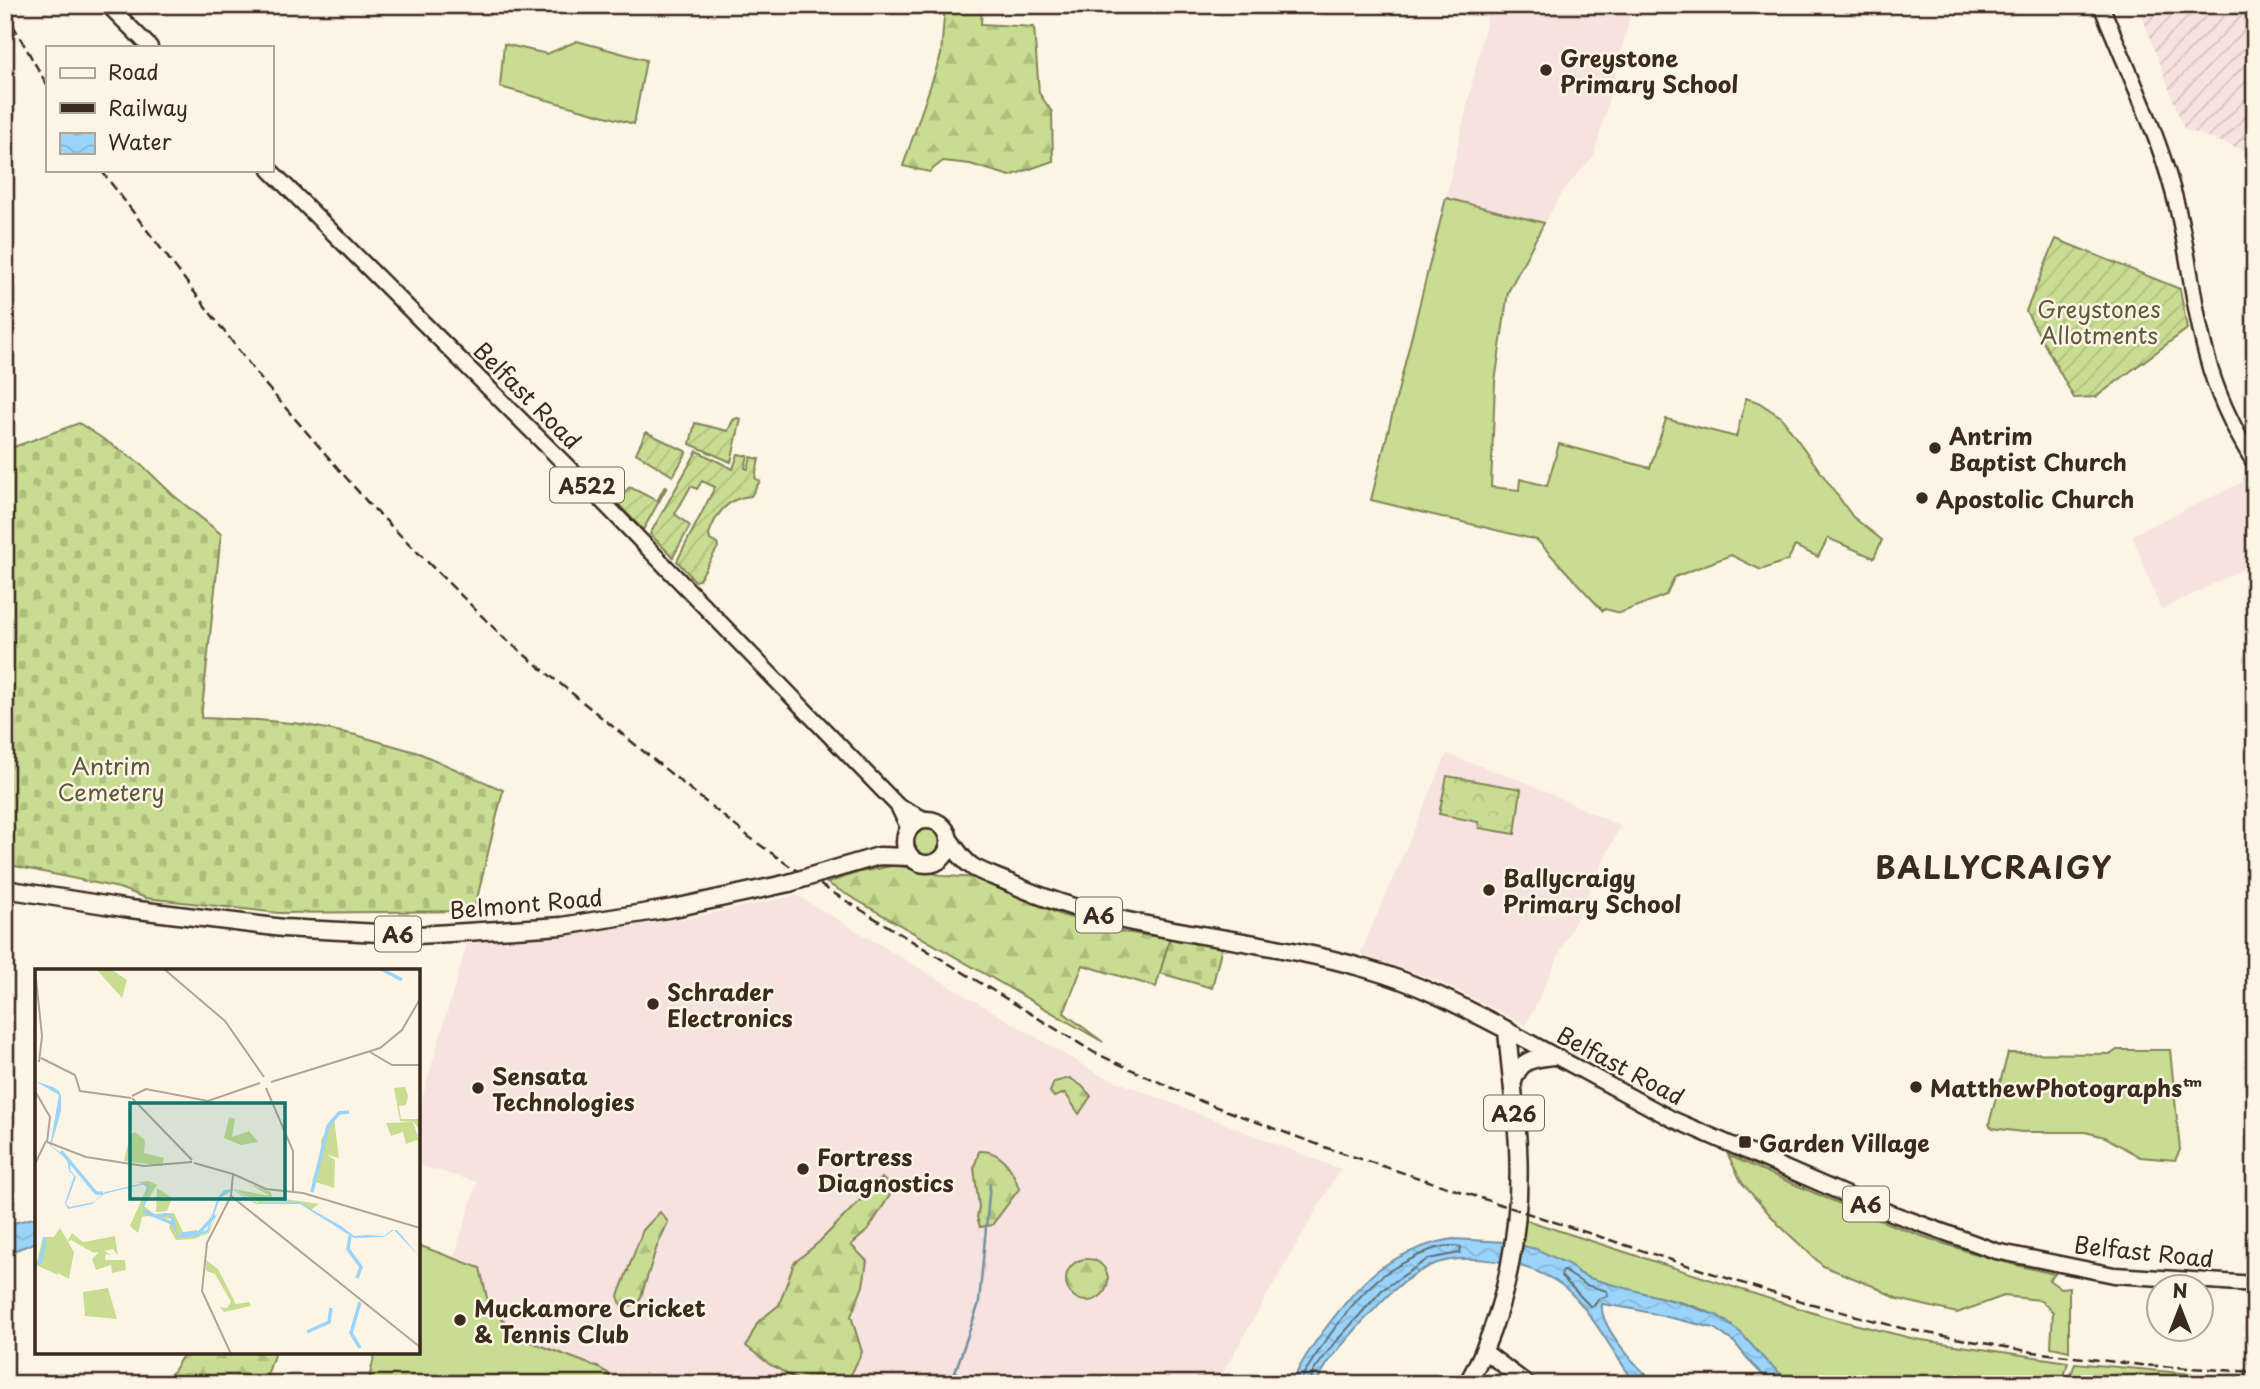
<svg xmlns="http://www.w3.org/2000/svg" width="2260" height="1389" font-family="'Playpen Sans',sans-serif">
<defs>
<pattern id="industrial-furrows" width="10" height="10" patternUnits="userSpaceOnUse" patternTransform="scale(1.75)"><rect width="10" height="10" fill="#f6e2df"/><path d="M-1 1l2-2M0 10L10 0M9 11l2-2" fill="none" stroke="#d4c2bf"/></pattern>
<pattern id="forest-firs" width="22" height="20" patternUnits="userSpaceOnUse" patternTransform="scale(1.75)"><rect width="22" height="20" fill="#c8dd92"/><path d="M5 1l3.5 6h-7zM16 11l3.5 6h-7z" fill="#adbe7d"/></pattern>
<pattern id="cemetery-stones" width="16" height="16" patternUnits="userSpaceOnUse" patternTransform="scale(1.75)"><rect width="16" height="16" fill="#c8dd92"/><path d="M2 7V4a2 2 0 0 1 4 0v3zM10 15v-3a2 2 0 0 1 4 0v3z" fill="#adbe7d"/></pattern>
<pattern id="park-crowns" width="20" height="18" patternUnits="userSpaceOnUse" patternTransform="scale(1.75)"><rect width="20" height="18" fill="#c8dd92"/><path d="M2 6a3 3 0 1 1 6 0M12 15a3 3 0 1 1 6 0" fill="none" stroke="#adbe7d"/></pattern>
<pattern id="garden-furrows" width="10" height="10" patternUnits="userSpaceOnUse" patternTransform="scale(1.75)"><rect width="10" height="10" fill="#c8dd92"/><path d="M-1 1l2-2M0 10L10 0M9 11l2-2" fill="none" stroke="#adbe7d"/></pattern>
<pattern id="water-waves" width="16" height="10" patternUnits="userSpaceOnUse" patternTransform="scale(1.75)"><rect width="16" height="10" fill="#9ad4fa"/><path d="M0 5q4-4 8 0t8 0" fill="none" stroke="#86b6d6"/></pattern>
</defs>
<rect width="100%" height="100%" fill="#fcf5e5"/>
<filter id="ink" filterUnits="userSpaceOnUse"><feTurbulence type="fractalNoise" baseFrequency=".0143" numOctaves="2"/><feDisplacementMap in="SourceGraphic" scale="14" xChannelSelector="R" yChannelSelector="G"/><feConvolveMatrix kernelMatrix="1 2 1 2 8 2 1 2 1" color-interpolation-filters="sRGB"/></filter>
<g filter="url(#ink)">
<path fill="#f6e2df" d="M1490 5H1633L1594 156 1566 187 1544 223 1446 198Z
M2249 479 2255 488V563L2161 610 2132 535Z
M1447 754 1527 783 1620 826 1526 1025 1439 981 1360 954Z
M796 895 1098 1074 1340 1169 1216 1384H640L518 1337 488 1302 480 1268 454 1258 477 1182 418 1165V1112L467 944 588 932 696 917Z"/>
<path fill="url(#industrial-furrows)" d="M2138 5H2255V154L2184 129Z"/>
<path fill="#c8dd92" stroke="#828458" stroke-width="2" d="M577 41 646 60 634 124 500 87 504 44 547 54Z
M1446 198 1544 223 1508 292 1495 382 1491 487 1519 490 1520 479 1547 486 1559 444 1650 468 1666 419 1736 437 1746 398 1758 402 1781 417 1853 517 1882 540 1874 558 1828 538 1818 557 1795 546 1788 560 1761 570 1731 555 1677 576 1674 578 1666 595 1620 613 1605 609 1603 611 1537 540 1371 500Z
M912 841a15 15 0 1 1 30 0a15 15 0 1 1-30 0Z
M2117 1050H2170L2180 1150 2175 1160 2140 1157 2105 1137 2085 1132H2022L1992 1128 1989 1124 2008 1053 2111 1054Z
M1728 1155C1836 1203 1938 1250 2055 1274L2049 1280 2060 1288 2069 1287V1351L2051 1347 2053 1312 2040 1300 2004 1296 1957 1313 1898 1299 1873 1286 1823 1266 1779 1225 1742 1183Z
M1523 1219 1826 1317 1915 1339 2068 1362 2062 1384H1792C1783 1375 1772 1368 1764 1359 1750 1345 1735 1325 1717 1316 1677 1296 1630 1294 1589 1278 1565 1268 1549 1251 1522 1246Z
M418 1245 480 1268 488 1302 518 1337 597 1367 608 1373 612 1384H368L375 1352H418Z
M2075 1363 2255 1380V1384H2068Z"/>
<path fill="url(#forest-firs)" stroke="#828458" stroke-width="2" d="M945 5H982L981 24 1034 27 1039 93 1052 112 1053 161 1010 176 970 164 943 161 929 172 903 166 941 55Z
M897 865 945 876 979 878 1061 915 1122 932 1170 938 1156 987 1083 965 1064 1013 1103 1042 827 883 860 872Z
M1070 1078 1082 1086 1091 1096 1079 1114 1065 1093 1054 1097 1050 1092 1054 1082Z
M979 1151C1002 1150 1013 1169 1019 1189L992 1225 980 1227 977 1217 979 1207 974 1168Z
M882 1178 893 1190 868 1230 851 1245 867 1261 863 1286 851 1316 862 1352 847 1383 800 1381 769 1364 746 1346 758 1322 779 1305 794 1263 819 1242Z
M660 1212 668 1222 656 1249 640 1300 623 1310 618 1296 643 1230Z
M1066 1280a21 21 0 1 1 42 0a21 21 0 1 1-42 0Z
M185 1352H275L264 1384H165Z"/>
<path fill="url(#cemetery-stones)" stroke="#828458" stroke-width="2" d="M79 423 141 464 173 495 221 534 201 718 258 720 302 724 356 735 419 753 503 790 474 911 279 913 146 898 119 888 5 864V456L8 449Z
M1170 938 1222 946 1212 988 1160 973Z"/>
<path fill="url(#park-crowns)" stroke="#828458" stroke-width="2" d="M1447 776 1521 789 1515 834 1479 828 1478 822 1439 814Z"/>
<path fill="url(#garden-furrows)" stroke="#828458" stroke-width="2" d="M2056 239 2180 289 2187 329 2096 397 2074 398 2026 311Z
M737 418 741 419 731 462 690 444 695 423 728 431 733 420Z
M646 432 687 452 673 476 636 453Z
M697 451 733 469 738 454 748 456 745 468 748 469 751 457 759 459 755 478 760 481 751 496C727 498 716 514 709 534L710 540 717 544 718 547 699 580 695 581 677 561 715 487 702 481 697 489 691 486 675 514 690 526 673 557 650 534Z
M665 486 667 487 643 530 620 506 617 499 630 487 657 501Z"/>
<path fill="url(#water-waves)" stroke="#7490a2" stroke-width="2" d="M37 1217V1242L5 1254V1225Z
M1453 1239 1505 1242 1536 1249 1570 1265 1579 1273 1589 1278 1684 1304 1718 1316 1741 1333 1765 1360 1792 1384H1772L1752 1364 1735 1343 1714 1328 1633 1309 1602 1304C1599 1327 1639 1370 1657 1384H1636C1613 1355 1586 1298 1554 1280 1523 1262 1463 1251 1430 1266 1400 1279 1378 1305 1357 1328 1342 1345 1325 1363 1316 1384H1292C1301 1355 1357 1284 1382 1267 1404 1253 1427 1243 1453 1239Z"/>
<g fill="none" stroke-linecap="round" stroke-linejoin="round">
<path stroke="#616e76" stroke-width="2" d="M1563 1270 1586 1285 1607 1291 1608 1296 1598 1299 1594 1306H1590L1561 1276Z
M1300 1384 1303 1375C1322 1345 1356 1294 1385 1274 1395 1266 1408 1261 1419 1255 1431 1249 1447 1244 1461 1247L1460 1253 1428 1259 1382 1290 1332 1346 1313 1372 1310 1384"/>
<path stroke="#7490a2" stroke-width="2.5" d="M951 1384 979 1303 990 1184"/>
<defs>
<path id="major" d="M108 5 150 47
M2101 5C2126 67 2157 130 2174 195 2189 248 2192 304 2207 357 2217 396 2234 430 2255 464
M270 170 607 506 834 740 898 806 909 829
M898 806 926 820
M1507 1030 1672 1119 1872 1206 1996 1251 2114 1275 2255 1284
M1484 1351 1528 1384"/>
<path id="highway" d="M905 842a22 22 0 1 1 44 0a22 22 0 1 1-44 0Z
M949 839C956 849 962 860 973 867 985 874 999 878 1012 884 1124 935 1249 934 1367 969 1417 983 1461 1006 1507 1030 1510 1069 1516 1108 1518 1147 1522 1227 1507 1314 1467 1384
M821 873 879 856 910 857
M5 889 130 909 283 928 418 935 562 926 674 908 789 883
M1513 1082C1519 1060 1533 1058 1553 1056"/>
</defs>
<use href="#major" stroke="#3b2a1e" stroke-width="19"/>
<use href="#highway" stroke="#3b2a1e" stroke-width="21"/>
<use href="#major" stroke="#fcf5e5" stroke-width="14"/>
<use href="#highway" stroke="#fcf5e5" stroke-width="16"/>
<path stroke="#3b2a1e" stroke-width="2.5" stroke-dasharray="10 5" stroke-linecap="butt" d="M5 11 47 85
M101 170 263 382 369 504 505 639 749 837 791 867 1095 1053 1203 1102 1327 1148 1779 1295 1905 1329 2033 1352 2141 1365 2255 1372"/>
<defs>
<path id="highway-bridge" d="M789 883 821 873"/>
</defs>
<use href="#highway-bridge" stroke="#3b2a1e" stroke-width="21" stroke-linecap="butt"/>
<use href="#highway-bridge" stroke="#fcf5e5" stroke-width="16"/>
</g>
</g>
<g fill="#3b2a1e" stroke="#fcf5e5" stroke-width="2.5">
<circle cx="1546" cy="70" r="7"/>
<circle cx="1935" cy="448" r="7"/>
<circle cx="1922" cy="498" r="7"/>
<circle cx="1489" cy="890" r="7"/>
<circle cx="653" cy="1004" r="7"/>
<circle cx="1916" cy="1087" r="7"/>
<circle cx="478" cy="1088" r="7"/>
<rect x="1738" y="1135" width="14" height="14" rx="3.5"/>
<circle cx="803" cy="1169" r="7"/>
<circle cx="460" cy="1320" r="7"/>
</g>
<g text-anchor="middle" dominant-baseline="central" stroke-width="5" stroke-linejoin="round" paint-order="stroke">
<g fill="#fcf5e5" stroke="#75675a" stroke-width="2">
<rect x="550" y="467.5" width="74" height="35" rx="5"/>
<rect x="1076" y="897.5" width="46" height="35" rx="5"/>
<rect x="375" y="916.5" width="46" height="35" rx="5"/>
<rect x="1484" y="1095.5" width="60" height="35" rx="5"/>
<rect x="1843" y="1186.5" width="46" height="35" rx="5"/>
</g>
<g font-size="21" font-weight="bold" fill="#3b2a1e">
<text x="587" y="485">A522</text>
<text x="1099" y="915">A6</text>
<text x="398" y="934">A6</text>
<text x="1514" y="1113">A26</text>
<text x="1866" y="1204">A6</text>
</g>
<g font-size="23" font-weight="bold" fill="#3b2a1e" stroke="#fcf5e5" text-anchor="start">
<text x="1560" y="57">Greystone<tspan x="1560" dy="26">Primary School</tspan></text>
<text x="1949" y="435">Antrim<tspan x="1949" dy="26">Baptist Church</tspan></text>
<text x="1936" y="498">Apostolic Church</text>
<text x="1503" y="877">Ballycraigy<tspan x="1503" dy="26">Primary School</tspan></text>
<text x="667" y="991">Schrader<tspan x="667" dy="26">Electronics</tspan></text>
<text x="492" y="1075">Sensata<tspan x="492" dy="26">Technologies</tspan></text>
<text x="1930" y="1087">MatthewPhotographs™</text>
<text x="1759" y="1142">Garden Village</text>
<text x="817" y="1156">Fortress<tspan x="817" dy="26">Diagnostics</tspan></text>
<text x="474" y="1307">Muckamore Cricket<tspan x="474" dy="26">&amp; Tennis Club</tspan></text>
</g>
<g font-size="23" fill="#5e573b" stroke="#fcf5e5">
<text x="2099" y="308">Greystones<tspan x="2099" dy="26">Allotments</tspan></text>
<text x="111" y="765">Antrim<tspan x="111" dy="26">Cemetery</tspan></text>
</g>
<g font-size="23" fill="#3b2a1e" stroke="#fcf5e5">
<text transform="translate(528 395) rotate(45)">Belfast Road</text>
<text transform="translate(526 903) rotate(-5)">Belmont Road</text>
<text transform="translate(1621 1065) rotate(28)">Belfast Road</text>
<text transform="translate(2144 1251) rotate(6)">Belfast Road</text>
</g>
<g font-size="30" font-weight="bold" letter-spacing="2" fill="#3b2a1e" stroke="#fcf5e5">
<text x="1994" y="866">BALLYCRAIGY</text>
</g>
</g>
<g transform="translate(35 969)">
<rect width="385" height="385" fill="#fcf5e5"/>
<path d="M194 148 200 150 197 168 214 162 223 173 206 176 189 169ZM378 153 385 174 382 171 371 175 368 163 356 167 351 154ZM214 215 236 223 237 228 284 235 276 241 262 233 224 234 199 220 235 227ZM122 219 137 229 132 242 121 243ZM25 259 39 283 34 310 8 296 13 276Z" fill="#c8dd92"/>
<path d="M370 118 373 127 371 136 364 137 366 150H385V162L379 153 365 152 359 119ZM299 149 304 189 292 186 300 191 299 219 277 212 287 184 286 171ZM114 212 122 216 109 237 119 245 139 244 148 263 162 261 165 267 173 263 184 240 174 264 159 270 141 271 134 259 136 250 112 247 107 248 103 264 95 257 112 218 103 213ZM37 264 48 273 80 267 83 287 78 280 59 284 36 271 32 273ZM8 268H19L8 295 20 299 23 306 1 296ZM171 291 183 300 201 335 214 333 216 337 189 343 185 338 192 339 196 333 180 305 171 302ZM73 319 82 350 50 347 48 323Z" fill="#c8dd92"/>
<path d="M100 163 110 171 109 184 129 189 127 197 89 192 95 166Z" fill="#c8dd92"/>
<path d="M61 0H76L92 11 87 29Z" fill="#c8dd92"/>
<path d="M67 280 76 286 71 285 70 291H90L91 301 77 304 76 296 61 301 57 290Z" fill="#c8dd92"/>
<path d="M0 112 18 118 24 122 26 127V142L16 177 36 191 35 201 41 208 31 235 35 238 59 233 70 223 109 214 114 217 109 240 120 246 130 244H134L140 251 142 266 158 267 172 261 183 228 189 221 198 220 222 234 264 233 306 257 319 267 332 266 349 267 357 261H362L385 288 359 261 349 268 319 269 265 235H221L198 221 185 229 173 263 160 268H142L135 247 119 248 107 240 112 218 109 215 69 225 57 235 33 240 30 234 39 207 34 202 32 190 15 177 24 126Z" fill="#9ad4fa"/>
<path fill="none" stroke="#9ad4fa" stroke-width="3.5" d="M346 0 367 11M26 182 61 224H68M277 223 293 157 304 144 314 143M108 242 139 255M146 265 164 264 180 246M315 267 313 280 326 298 322 309M0 296 6 293 10 268M272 363 294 353 296 339M325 379 316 364 325 333"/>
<path fill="none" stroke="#afa495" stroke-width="2" d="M0 0 7 67 4 93M129 0 190 52 229 108M335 83 357 96H385M6 89 40 106 45 122 96 129M236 113 345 79 367 61 385 30M231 119 258 182V223M0 122 15 148 12 173M97 127 111 120 173 132 225 114M97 129 157 191M12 173 51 188 109 197 157 193M159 194 198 205 196 227 172 274 167 322 196 385M0 195 11 172M198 205 231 220 268 224 385 259M196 227 385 378"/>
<path fill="#0f766e" fill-opacity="0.15" stroke="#0f766e" stroke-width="3.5" d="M95 134H250V230H95Z"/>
<rect width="385" height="385" fill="none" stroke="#3b2a1e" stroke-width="3.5"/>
</g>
<rect width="2260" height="1389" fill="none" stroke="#fcf5e5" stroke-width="28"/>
<rect x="14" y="14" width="2232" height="1361" fill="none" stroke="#3b2a1e" stroke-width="2.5" filter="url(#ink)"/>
<rect x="46" y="46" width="228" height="126" fill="#fcf5e5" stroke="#afa495" stroke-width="2"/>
<rect x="60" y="68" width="35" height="10" fill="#fcf5e5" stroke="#afa495" stroke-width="2"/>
<text x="108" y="80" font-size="21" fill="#3b2a1e">Road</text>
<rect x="60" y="103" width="35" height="10" fill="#3b2a1e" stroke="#afa495" stroke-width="2"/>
<text x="108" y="116" font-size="21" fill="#3b2a1e">Railway</text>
<rect x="60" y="133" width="35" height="21" fill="url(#water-waves)" stroke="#afa495" stroke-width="2"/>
<text x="108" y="150" font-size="21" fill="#3b2a1e">Water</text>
<g transform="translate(2180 1308)"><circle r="33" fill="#fcf5e5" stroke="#afa495" stroke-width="2"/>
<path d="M0-5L12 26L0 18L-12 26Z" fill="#3b2a1e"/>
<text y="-10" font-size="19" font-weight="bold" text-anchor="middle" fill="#3b2a1e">N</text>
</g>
</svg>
